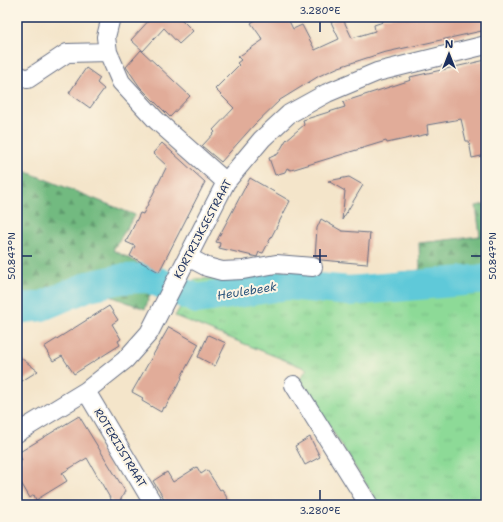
<svg xmlns="http://www.w3.org/2000/svg" width="503" height="522" font-family="'Shantell Sans',sans-serif">
<defs>
<pattern id="grass-tufts" width="24" height="20" patternUnits="userSpaceOnUse"><rect width="24" height="20" fill="#8dda97"/><path d="M3 7l-1-3M5 7V3M7 7l1-3M15 17l-1-3M17 17v-4M19 17l1-3" fill="none" stroke="#79bb85"/></pattern>
<pattern id="forest-firs" width="22" height="20" patternUnits="userSpaceOnUse"><rect width="22" height="20" fill="#72ba80"/><path d="M5 1l3.5 6h-7zM16 11l3.5 6h-7z" fill="#5d986c"/></pattern>
</defs>
<rect width="100%" height="100%" fill="#fcf5e5"/>
<filter id="ink" filterUnits="userSpaceOnUse"><feTurbulence type="fractalNoise" baseFrequency=".025" numOctaves="2"/><feDisplacementMap in="SourceGraphic" scale="8" xChannelSelector="R" yChannelSelector="G"/><feConvolveMatrix kernelMatrix="1 2 1 2 8 2 1 2 1" color-interpolation-filters="sRGB"/></filter>
<filter id="wash" filterUnits="userSpaceOnUse"><feTurbulence type="fractalNoise" baseFrequency=".012" numOctaves="4" result="noise"/><feDisplacementMap in="SourceGraphic" scale="16" xChannelSelector="R" yChannelSelector="G"/><feGaussianBlur stdDeviation="0.9" result="paint"/><feColorMatrix in="noise" values="0 0 0 0 0 0 0 0 0 0 0 0 0 0 0 0 0 1.4 0 .05"/><feComposite in="paint" operator="in"/></filter>
<g filter="url(#wash)">
<rect width="100%" height="100%" fill="#f4e5ca"/>
<path fill="url(#grass-tufts)" stroke="#54847a" d="M283 270 282 281 253 285 191 287 195 279C225 279 253 275 283 270Z
M365 276 366 284H328L327 277Z
M486 290V505H379L300 379 307 369 175 316 181 306H203L283 291 311 293 352 300Z"/>
<path fill="url(#forest-firs)" stroke="#46746f" d="M17 168 135 215 113 250 158 273 145 309 89 288 17 326Z
M486 204V274L366 284 365 276 420 270 419 243 480 236 476 206Z
M283 270 297 271 327 277 328 284 282 281Z"/>
<g fill="none" stroke-linecap="round" stroke-linejoin="round">
<path stroke="#5fc9d9" stroke-width="30" d="M17 309 42 306 89 286 121 279 149 278 197 299 288 285 349 291 486 279"/>
</g>
<g id="blocks">
<path fill="#e1ac99" d="M152 17H179L193 31 179 44 164 28 143 51 131 40Z
M260 17H287L293 29 302 25 315 50 339 39 331 22 342 17 352 38 375 31 374 25 383 22 382 17H486V30L382 53 339 67 319 76 280 100 254 125 221 162 202 146 215 132 213 130 234 108 215 89 239 65 237 63 241 60 238 57 263 40 251 23Z
M141 50 190 96 170 117 140 87 126 67Z
M486 60V155L472 158 469 141H466L461 119 427 125 428 134 387 143 386 141 291 170 287 168 285 172 275 175 269 158 278 154 286 140 304 125 303 120 345 107 343 102 411 80 410 77Z
M86 68 100 78 97 83 104 89 90 108 69 93Z
M162 143 205 182 159 272 130 256 135 246 126 242 140 213 143 214 167 166 153 153Z
M349 177 363 185 342 220 345 191 328 181Z
M250 178 290 201 263 253 259 252 257 257 219 248 220 243 216 242Z
M321 219 342 231 370 233 367 264 321 260 315 257 317 228Z
M109 306 118 320 112 324 121 339 118 341 120 345 74 374 62 356 53 361 44 347Z
M169 327 199 344 181 377 182 378 165 408 163 407 161 412 142 401 143 398 132 392Z
M208 335 226 343 215 366 198 357Z
M17 355 38 371 17 384Z
M79 416 125 491 118 505H114L87 458 62 473 67 481 36 500 34 495 30 498 17 476V463L22 460 18 453Z
M310 437 320 457 305 465 295 446Z
M197 467 201 474 207 470 220 490 222 489 231 505H168L153 481 167 472 173 482Z"/>
</g>
</g>
<g filter="url(#ink)">
<use href="#blocks" fill-opacity="0" stroke="#676f84" stroke-width="1"/>
<g fill="none" stroke-linecap="round" stroke-linejoin="round">
<defs>
<path id="minor" d="M111 17 106 37 108 52 121 82 156 120 226 182
M17 75 28 79 67 53 108 52
M188 257 207 267 222 271 243 270 276 264 313 267
M294 385 369 505
M86 391 154 505
M17 433 86 391 125 360 149 333 226 182 262 139 289 114 327 93 377 72 486 45"/>
</defs>
<use href="#minor" stroke="#676f84" stroke-width="20"/>
<use href="#minor" stroke="#fff" stroke-width="18"/>
</g>
</g>
<path fill="none" stroke="#1b2f5e" stroke-width="1.5" d="M320 22V32M320 249V263M22 256H32M313 256H327M471 256H481M320 490V500"/>
<g text-anchor="middle" dominant-baseline="central" stroke-width="4" stroke-linejoin="round" paint-order="stroke">
<g font-size="11" fill="#1b2f5e" stroke="#fcf5e5">
<text transform="translate(203 229) rotate(-62)">KORTRIJKSESTRAAT</text>
<text transform="translate(120 448) rotate(59)">ROTERIJSTRAAT</text>
</g>
<g font-size="12" font-style="italic" fill="#2c567d" stroke="#fcf5e5">
<text transform="translate(247 291) rotate(-9)">Heulebeek</text>
</g>
</g>
<rect width="503" height="522" fill="none" stroke="#fcf5e5" stroke-width="44"/>
<g transform="translate(449 54)" stroke="#fcf5e5" stroke-width="3" paint-order="stroke">
<path d="M0-3L7 15L0 10L-7 15Z" fill="#1b2f5e"/>
<text y="-6" font-size="11" font-weight="bold" text-anchor="middle" fill="#1b2f5e">N</text>
</g>
<rect x="22" y="22" width="459" height="478" fill="none" stroke="#1b2f5e" stroke-width="1.5"/>
<g font-size="10" text-anchor="middle" fill="#1b2f5e">
<text x="320" y="14">3.280°E</text>
<text transform="translate(11 256) rotate(-90)" y="4">50.847°N</text>
<text transform="translate(492 256) rotate(-90)" y="4">50.847°N</text>
<text x="320" y="514">3.280°E</text>
</g>
</svg>
